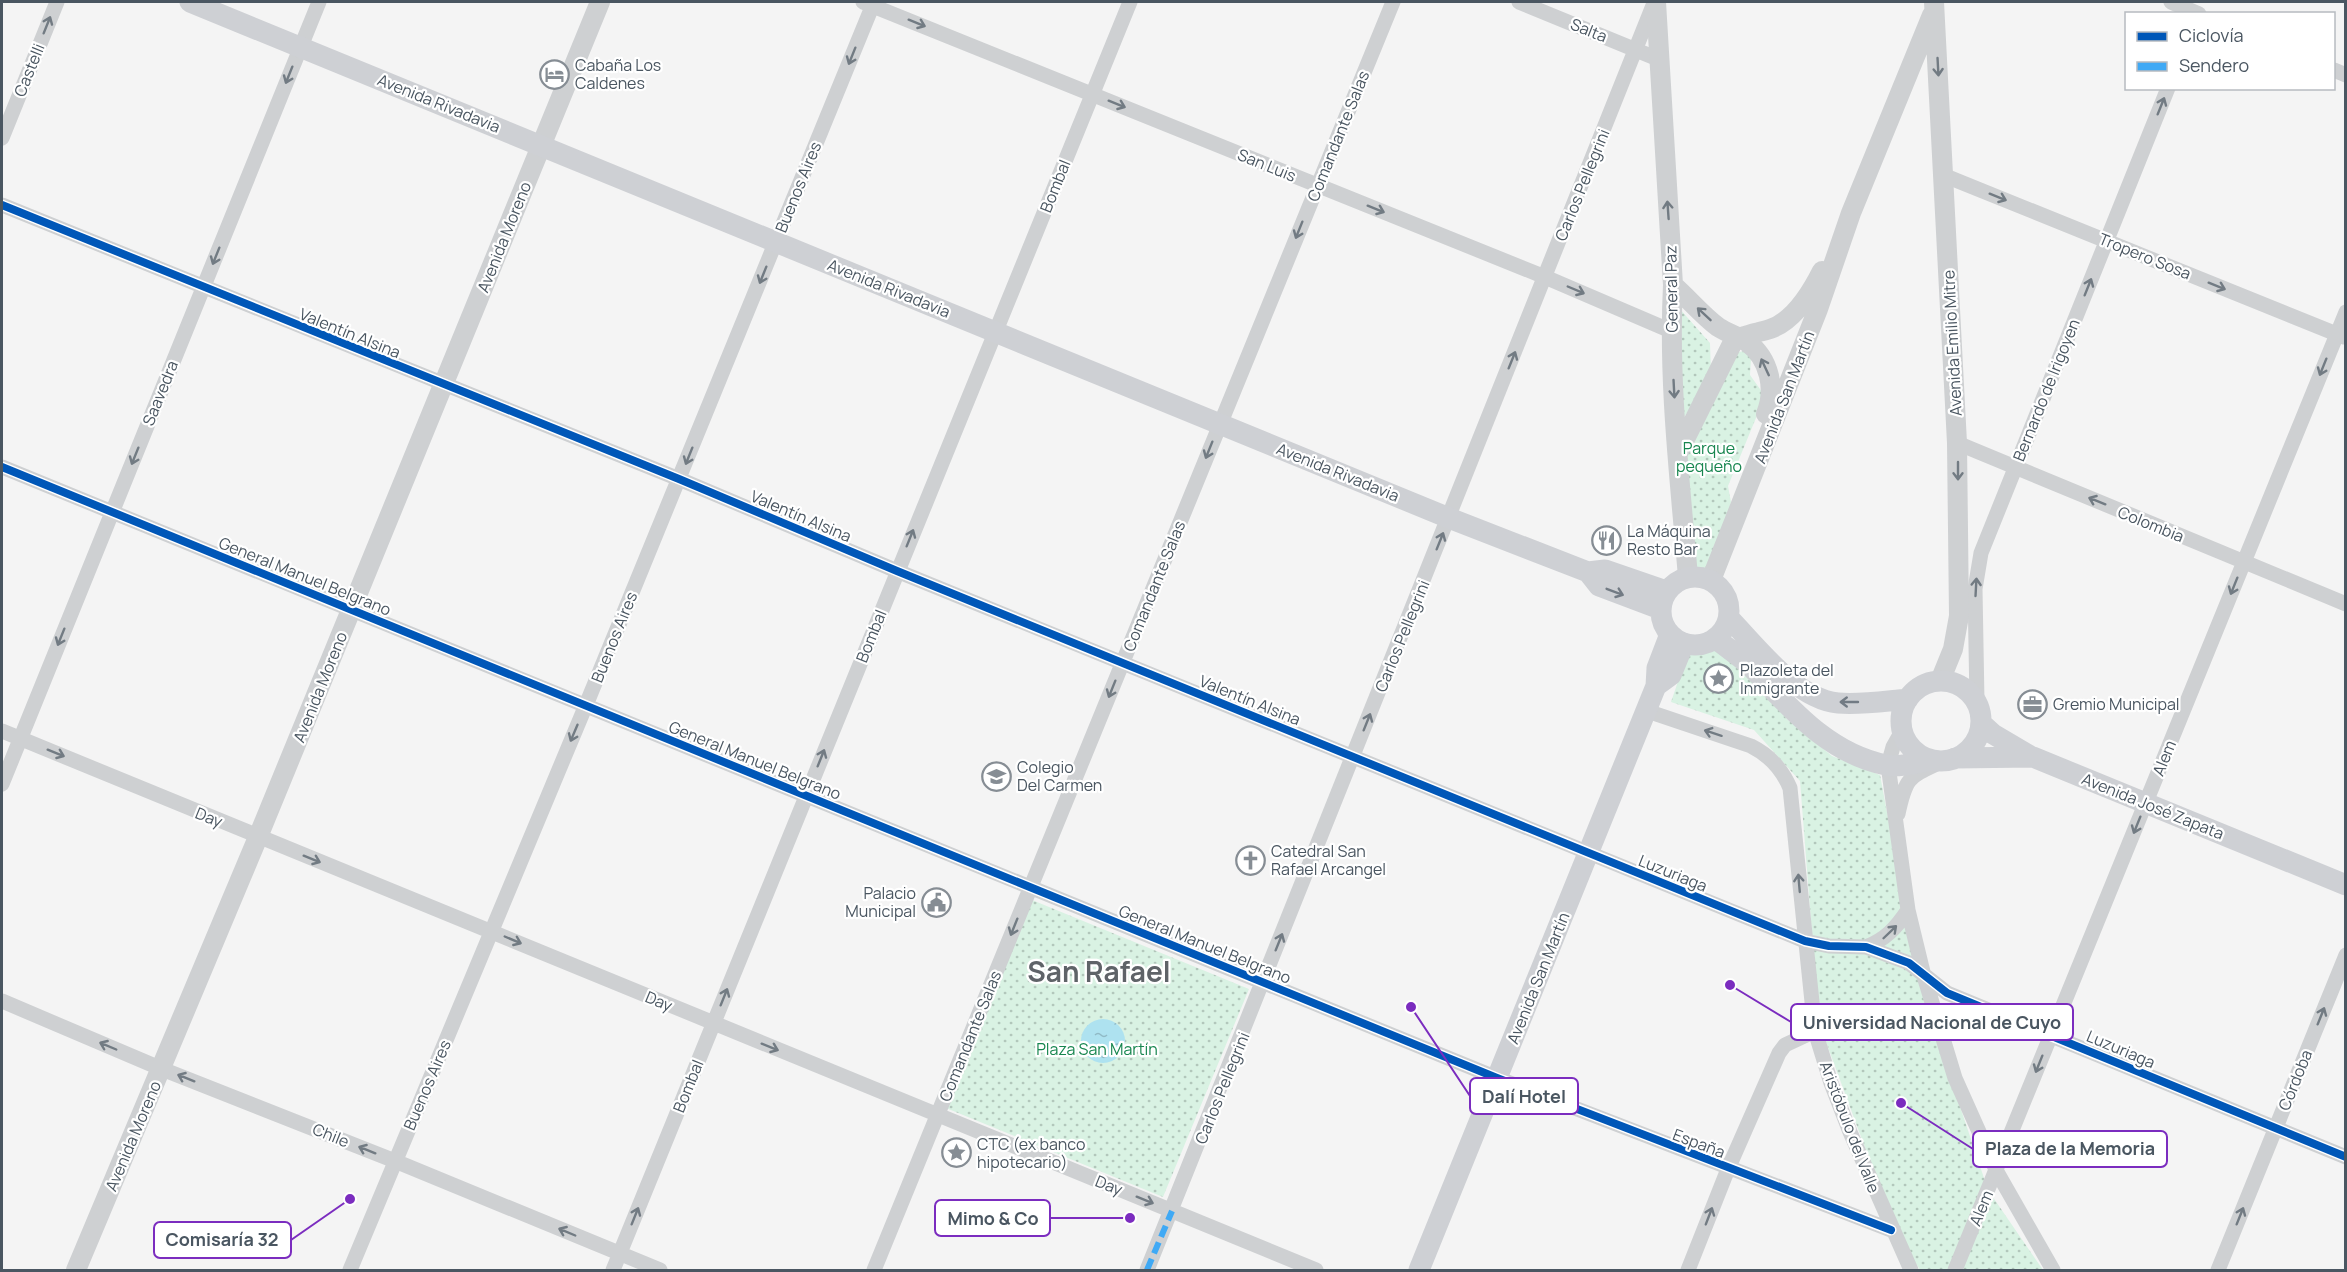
<svg xmlns="http://www.w3.org/2000/svg" width="2347" height="1272" font-family="Manrope,sans-serif">
<defs>
<pattern id="green-dots" width="8" height="8" patternUnits="userSpaceOnUse" patternTransform="scale(1.5)"><rect width="8" height="8" fill="#d9f2e3"/><path d="M2 2h.1M6 6h.1" fill="none" stroke="#b2c7bb" stroke-width="1.8" stroke-linecap="round"/></pattern>
<pattern id="water-ripples" width="26" height="14" patternUnits="userSpaceOnUse" patternTransform="scale(1.5)"><rect width="26" height="14" fill="#aee2f0"/><path d="M2 4q2-2 4 0t4 0M15 11q2-2 4 0t4 0" fill="none" stroke="#90bac6"/></pattern>
</defs>
<rect width="100%" height="100%" fill="#f4f4f4"/>
<path fill="url(#green-dots)" d="M1679 308 1710 343 1711 373 1682 421Z
M1745 351 1751 358 1750 375 1765 396 1728 486 1731 502 1710 573 1692 571 1679 452 1733 353Z
M1689 649 1720 650 1753 681 1787 719 1832 756 1880 775 1920 987 1988 1190 2043 1270H1920L1895 1229 1819 1023 1800 781 1754 730 1671 702Z
M1032 900 1249 989 1163 1197 946 1108Z"/>
<path fill="url(#water-ripples)" d="M1081 1041a22 22 0 1 1 44 0a22 22 0 1 1-44 0Z"/>
<g fill="none" stroke-linecap="round" stroke-linejoin="round">
<path stroke="#ced0d2" stroke-width="15" d="M863 2 1545 277 1671 331
M1519 2 1658 59
M2171 2 2199 14
M2334 70 2346 75
M2 138 57 2
M1943 175 2344 337
M2 205 679 479 897 571 1805 941 1829 946 1866 947 1909 963 1947 993 2346 1157
M1957 443 2346 604
M2 467 1497 1078 1891 1230
M1977 702 1975 589 1981 553 2168 88
M1647 711 1751 746C1769 755 1782 769 1790 788L1815 1031 1831 1083 1850 1132 1911 1270
M2 731 1316 1270
M1902 731 1893 747 1888 765 1908 910 1924 976 1955 1078 1997 1172 2053 1270
M2 784 319 2
M1898 814C1906 776 1909 777 1943 761
M1866 947C1886 939 1896 928 1908 910
M2 1001 162 1069 395 1161 660 1270
M350 1270 586 705 874 2
M613 1270 1130 2
M874 1270 1393 2
M1147 1270 1654 3
M1688 1270 1728 1169 1779 1053 1785 1045 1815 1031
M1955 1270 2346 312
M2218 1270 2346 955"/>
<path stroke="#ced0d2" stroke-width="20" d="M1656 2 1673 285C1668 382 1680 480 1688 577
M1934 2 1957 443 1959 616 1953 649 1940 681
M1673 285C1688 298 1702 315 1718 327 1727 333 1738 336 1747 342 1770 359 1776 390 1766 414
M1678 453 1732 344C1744 333 1755 334 1770 329 1794 321 1811 293 1822 271
M1711 580 1818 309 1851 213 1932 15
M76 1270 258 837 600 2"/>
<path stroke="#ced0d4" stroke-width="21" d="M190 2 1449 518 1588 572 1605 570 1666 591
M1588 572 1599 586 1660 609
M1661 611a34 34 0 1 1 68 0a34 34 0 1 1-68 0Z
M1729 618C1756 646 1796 699 1838 703 1861 705 1885 701 1908 699
M1715 638C1726 647 1738 655 1748 664 1788 705 1826 753 1886 765 1901 768 1918 762 1932 760
M1901 721a40 40 0 1 1 80 0a40 40 0 1 1-80 0Z
M1656 686 1671 675 1684 643
M1981 723 1993 734 2032 757
M1955 758 2033 757 2346 885
M1419 1270 1656 686 1657 668 1670 634"/>
<path stroke="#3fa9f5" stroke-width="6" stroke-dasharray="12 6" stroke-linecap="butt" d="M1147 1270 1172 1211"/>
<defs>
<path id="cycleway" d="M2 205 679 479 897 571 1805 941 1829 946 1866 947 1909 963 1947 993 2346 1157
M2 467 1497 1078 1891 1230"/>
</defs>
<use href="#cycleway" stroke="#fff" stroke-width="11"/>
<use href="#cycleway" stroke="#0057b8" stroke-width="8"/>
</g>
<defs><path id="oneway-shaft" d="M-6 0H5M1.5-3L5.5 0L1.5 3" fill="none" stroke-width="1.6" stroke-linecap="round" stroke-linejoin="round" transform="scale(1.5)"/></defs>
<g stroke="#727b83">
<use href="#oneway-shaft" transform="translate(917 23) rotate(22)"/>
<use href="#oneway-shaft" transform="translate(47 25) rotate(-68)"/>
<use href="#oneway-shaft" transform="translate(852 56) rotate(112)"/>
<use href="#oneway-shaft" transform="translate(1938 67) rotate(87)"/>
<use href="#oneway-shaft" transform="translate(289 75) rotate(112)"/>
<use href="#oneway-shaft" transform="translate(1117 104) rotate(22)"/>
<use href="#oneway-shaft" transform="translate(2161 106) rotate(-68)"/>
<use href="#oneway-shaft" transform="translate(1998 197) rotate(22)"/>
<use href="#oneway-shaft" transform="translate(1376 209) rotate(22)"/>
<use href="#oneway-shaft" transform="translate(1668 210) rotate(-94)"/>
<use href="#oneway-shaft" transform="translate(1299 230) rotate(112)"/>
<use href="#oneway-shaft" transform="translate(216 256) rotate(112)"/>
<use href="#oneway-shaft" transform="translate(763 275) rotate(112)"/>
<use href="#oneway-shaft" transform="translate(2217 286) rotate(22)"/>
<use href="#oneway-shaft" transform="translate(2088 287) rotate(-68)"/>
<use href="#oneway-shaft" transform="translate(1576 290) rotate(23)"/>
<use href="#oneway-shaft" transform="translate(1704 314) rotate(-137)"/>
<use href="#oneway-shaft" transform="translate(1512 360) rotate(-68)"/>
<use href="#oneway-shaft" transform="translate(1765 367) rotate(-115)"/>
<use href="#oneway-shaft" transform="translate(2323 367) rotate(112)"/>
<use href="#oneway-shaft" transform="translate(1674 389) rotate(87)"/>
<use href="#oneway-shaft" transform="translate(1209 450) rotate(112)"/>
<use href="#oneway-shaft" transform="translate(135 456) rotate(112)"/>
<use href="#oneway-shaft" transform="translate(689 456) rotate(112)"/>
<use href="#oneway-shaft" transform="translate(1958 471) rotate(90)"/>
<use href="#oneway-shaft" transform="translate(2097 501) rotate(-158)"/>
<use href="#oneway-shaft" transform="translate(910 538) rotate(-68)"/>
<use href="#oneway-shaft" transform="translate(1440 541) rotate(-68)"/>
<use href="#oneway-shaft" transform="translate(2234 586) rotate(112)"/>
<use href="#oneway-shaft" transform="translate(1976 587) rotate(-87)"/>
<use href="#oneway-shaft" transform="translate(61 637) rotate(112)"/>
<use href="#oneway-shaft" transform="translate(1112 689) rotate(112)"/>
<use href="#oneway-shaft" transform="translate(1367 722) rotate(-68)"/>
<use href="#oneway-shaft" transform="translate(574 733) rotate(113)"/>
<use href="#oneway-shaft" transform="translate(1713 733) rotate(-162)"/>
<use href="#oneway-shaft" transform="translate(56 753) rotate(22)"/>
<use href="#oneway-shaft" transform="translate(821 758) rotate(-68)"/>
<use href="#oneway-shaft" transform="translate(2137 825) rotate(112)"/>
<use href="#oneway-shaft" transform="translate(312 859) rotate(22)"/>
<use href="#oneway-shaft" transform="translate(1799 883) rotate(-95)"/>
<use href="#oneway-shaft" transform="translate(1014 927) rotate(112)"/>
<use href="#oneway-shaft" transform="translate(1890 932) rotate(-44)"/>
<use href="#oneway-shaft" transform="translate(513 940) rotate(23)"/>
<use href="#oneway-shaft" transform="translate(1279 942) rotate(-68)"/>
<use href="#oneway-shaft" transform="translate(724 997) rotate(-68)"/>
<use href="#oneway-shaft" transform="translate(2321 1016) rotate(-68)"/>
<use href="#oneway-shaft" transform="translate(108 1046) rotate(-157)"/>
<use href="#oneway-shaft" transform="translate(770 1047) rotate(22)"/>
<use href="#oneway-shaft" transform="translate(2039 1064) rotate(112)"/>
<use href="#oneway-shaft" transform="translate(186 1078) rotate(-158)"/>
<use href="#oneway-shaft" transform="translate(367 1150) rotate(-158)"/>
<use href="#oneway-shaft" transform="translate(1145 1200) rotate(22)"/>
<use href="#oneway-shaft" transform="translate(635 1216) rotate(-68)"/>
<use href="#oneway-shaft" transform="translate(1709 1216) rotate(-69)"/>
<use href="#oneway-shaft" transform="translate(2240 1216) rotate(-68)"/>
<use href="#oneway-shaft" transform="translate(567 1232) rotate(-157)"/>
</g>
<g stroke="#727b84">
<use href="#oneway-shaft" transform="translate(1615 592) rotate(21)"/>
<use href="#oneway-shaft" transform="translate(1849 702) rotate(180)"/>
</g>
<defs>
<symbol id="hotel-ring" viewBox="-11 -11 22 22"><circle r="9.5" fill="#fff" stroke="#868d94" stroke-width="1.5"/><path d="M-6-4.5h1.5V1H6V5H4.5V3h-9V5H-6ZM-4 0a1.8 1.8 0 1 1 3.6 0ZM.5 0V-2.5h3Q6-2.5 6 0Z" fill="#868d94"/></symbol>
<symbol id="restaurant-ring" viewBox="-11 -11 22 22"><circle r="9.5" fill="#fff" stroke="#868d94" stroke-width="1.5"/><path d="M-5-6h1v4h1v-4h1v4h1v-4h1v5L-1.5 .5V6h-2V.5L-5-1ZM5-6V6H3V1.5H1.5Q1.5-4 5-6Z" fill="#868d94"/></symbol>
<symbol id="sight-ring" viewBox="-11 -11 22 22"><circle r="9.5" fill="#fff" stroke="#868d94" stroke-width="1.5"/><path d="M0-6L1.8-2.2L6-1.7L2.9 1.2L3.7 5.4L0 3.3L-3.7 5.4L-2.9 1.2L-6-1.7L-1.8-2.2Z" fill="#868d94"/></symbol>
<symbol id="office-ring" viewBox="-11 -11 22 22"><circle r="9.5" fill="#fff" stroke="#868d94" stroke-width="1.5"/><path d="M-6-3h4V-5.5h4V-3h4V5H-6ZM-1-4.5V-3h2v-1.5ZM-6 0V1H6V0Z" fill="#868d94"/></symbol>
<symbol id="school-ring" viewBox="-11 -11 22 22"><circle r="9.5" fill="#fff" stroke="#868d94" stroke-width="1.5"/><path d="M0-5L7-2L0 1L-7-2ZM-4 1L0 2.5L4 1V4Q0 6-4 4Z" fill="#868d94"/></symbol>
<symbol id="church-ring" viewBox="-11 -11 22 22"><circle r="9.5" fill="#fff" stroke="#868d94" stroke-width="1.5"/><path d="M-1.2-6h2.4v3.5h3.3v2.4h-3.3V6h-2.4V-.1h-3.3v-2.4h3.3Z" fill="#868d94"/></symbol>
<symbol id="civic-ring" viewBox="-11 -11 22 22"><circle r="9.5" fill="#fff" stroke="#868d94" stroke-width="1.5"/><path d="M-.6-6.5H3V-4.5H.6V-3L4-1V1h2V6H-6V1h2V-1L-.6-3ZM-1.2 2.5V6h2.4V2.5Z" fill="#868d94"/></symbol>
</defs>
<g fill-rule="evenodd">
<use href="#hotel-ring" x="538" y="58" width="33" height="33"/>
<use href="#restaurant-ring" x="1590" y="524" width="33" height="33"/>
<use href="#sight-ring" x="1702" y="662" width="33" height="33"/>
<use href="#office-ring" x="2016" y="688" width="33" height="33"/>
<use href="#school-ring" x="980" y="760" width="33" height="33"/>
<use href="#church-ring" x="1234" y="844" width="33" height="33"/>
<use href="#civic-ring" x="920" y="886" width="33" height="33"/>
<use href="#sight-ring" x="940" y="1136" width="33" height="33"/>
</g>
<g text-anchor="middle" dominant-baseline="central" stroke-width="4.5" stroke-linejoin="round" paint-order="stroke">
<g font-size="16" fill="#4a5661" stroke="#fff">
<text transform="translate(1589 30) rotate(22)">Salta</text>
<text transform="translate(29 70) rotate(-68)">Castelli</text>
<text transform="translate(439 103) rotate(22)">Avenida Rivadavia</text>
<text transform="translate(1338 136) rotate(-68)">Comandante Salas</text>
<text transform="translate(1267 165) rotate(22)">San Luis</text>
<text transform="translate(1582 185) rotate(-68)">Carlos Pellegrini</text>
<text transform="translate(1055 186) rotate(-68)">Bombal</text>
<text transform="translate(798 187) rotate(-68)">Buenos Aires</text>
<text transform="translate(504 237) rotate(-68)">Avenida Moreno</text>
<text transform="translate(2145 256) rotate(22)">Tropero Sosa</text>
<text transform="translate(889 288) rotate(22)">Avenida Rivadavia</text>
<text transform="translate(1671 289) rotate(-91)">General Paz</text>
<text transform="translate(350 333) rotate(22)">Valentín Alsina</text>
<text transform="translate(1952 343) rotate(-93)">Avenida Emilio Mitre</text>
<text transform="translate(2046 390) rotate(-68)">Bernardo de Irigoyen</text>
<text transform="translate(160 393) rotate(-68)">Saavedra</text>
<text transform="translate(1784 397) rotate(-69)">Avenida San Martín</text>
<text transform="translate(1338 472) rotate(22)">Avenida Rivadavia</text>
<text transform="translate(801 516) rotate(23)">Valentín Alsina</text>
<text transform="translate(2151 524) rotate(22)">Colombia</text>
<text transform="translate(305 576) rotate(22)">General Manuel Belgrano</text>
<text transform="translate(1154 586) rotate(-68)">Comandante Salas</text>
<text transform="translate(871 636) rotate(-68)">Bombal</text>
<text transform="translate(1402 636) rotate(-68)">Carlos Pellegrini</text>
<text transform="translate(614 637) rotate(-68)">Buenos Aires</text>
<text transform="translate(320 687) rotate(-68)">Avenida Moreno</text>
<text transform="translate(1250 700) rotate(22)">Valentín Alsina</text>
<text transform="translate(2164 758) rotate(-68)">Alem</text>
<text transform="translate(755 760) rotate(22)">General Manuel Belgrano</text>
<text transform="translate(2153 806) rotate(22)">Avenida José Zapata</text>
<text transform="translate(209 817) rotate(22)">Day</text>
<text transform="translate(1673 873) rotate(22)">Luzuriaga</text>
<text transform="translate(1205 944) rotate(22)">General Manuel Belgrano</text>
<text transform="translate(1538 978) rotate(-68)">Avenida San Martín</text>
<text transform="translate(659 1001) rotate(23)">Day</text>
<text transform="translate(970 1036) rotate(-68)">Comandante Salas</text>
<text transform="translate(2121 1049) rotate(23)">Luzuriaga</text>
<text transform="translate(2295 1080) rotate(-68)">Córdoba</text>
<text transform="translate(427 1085) rotate(-67)">Buenos Aires</text>
<text transform="translate(688 1086) rotate(-68)">Bombal</text>
<text transform="translate(1222 1088) rotate(-68)">Carlos Pellegrini</text>
<text transform="translate(1850 1127) rotate(69)">Aristóbulo del Valle</text>
<text transform="translate(331 1135) rotate(22)">Chile</text>
<text transform="translate(133 1136) rotate(-67)">Avenida Moreno</text>
<text transform="translate(1699 1143) rotate(21)">España</text>
<text transform="translate(1109 1185) rotate(22)">Day</text>
<text transform="translate(1981 1208) rotate(-67)">Alem</text>
</g>
<g font-size="16" fill="#4a5661" stroke="#fff" text-anchor="start">
<text x="575" y="65">Cabaña Los<tspan x="575" dy="18">Caldenes</tspan></text>
<text x="1627" y="531">La Máquina<tspan x="1627" dy="18">Resto Bar</tspan></text>
<text x="1740" y="670">Plazoleta del<tspan x="1740" dy="18">Inmigrante</tspan></text>
<text x="2053" y="704">Gremio Municipal</text>
<text x="1017" y="767">Colegio<tspan x="1017" dy="18">Del Carmen</tspan></text>
<text x="1271" y="851">Catedral San<tspan x="1271" dy="18">Rafael Arcangel</tspan></text>
<text x="916" y="893" text-anchor="end">Palacio<tspan x="916" dy="18">Municipal</tspan></text>
<text x="977" y="1144">CTC (ex banco<tspan x="977" dy="18">hipotecario)</tspan></text>
</g>
<g font-size="16" fill="#17864f" stroke="#fff">
<text x="1709" y="448">Parque<tspan x="1709" dy="18">pequeño</tspan></text>
<text x="1097" y="1049">Plaza San Martín</text>
</g>
<g font-size="28" font-weight="bold" fill="#5f6368" stroke="#fff">
<text x="1099" y="971">San Rafael</text>
</g>
</g>
<path fill="none" stroke="#7b2cbf" stroke-width="2" d="M1730 985L1791 1022M1411 1007L1470 1096M1901 1103L1973 1149M1130 1218L1050 1218M350 1199L291 1240"/>
<g fill="#7b2cbf" stroke="#fff" stroke-width="2">
<circle cx="1730" cy="985" r="6"/>
<circle cx="1411" cy="1007" r="6"/>
<circle cx="1901" cy="1103" r="6"/>
<circle cx="1130" cy="1218" r="6"/>
<circle cx="350" cy="1199" r="6"/>
</g>
<g fill="#fff" stroke="#7b2cbf" stroke-width="2">
<rect x="1791" y="1004" width="282" height="36" rx="6"/>
<rect x="1470" y="1078" width="108" height="36" rx="6"/>
<rect x="1973" y="1131" width="194" height="36" rx="6"/>
<rect x="935" y="1200" width="115" height="36" rx="6"/>
<rect x="154" y="1222" width="137" height="36" rx="6"/>
</g>
<g font-size="18" text-anchor="middle" font-weight="bold" fill="#4a5661">
<text x="1932" y="1029">Universidad Nacional de Cuyo</text>
<text x="1524" y="1103">Dalí Hotel</text>
<text x="2070" y="1155">Plaza de la Memoria</text>
<text x="993" y="1225">Mimo &amp; Co</text>
<text x="222" y="1246">Comisaría 32</text>
</g>
<rect width="2347" height="1272" fill="none" stroke="#4a5661" stroke-width="6"/>
<rect x="2125" y="12" width="210" height="78" fill="#ffffff" stroke="#b7bbc0" stroke-width="1.5"/>
<rect x="2137" y="32" width="30" height="9" fill="#0057b8" stroke="#b7bbc0" stroke-width="1.5"/>
<text x="2179" y="42" font-size="18" fill="#4a5661">Ciclovía</text>
<rect x="2137" y="62" width="30" height="9" fill="#3fa9f5" stroke="#b7bbc0" stroke-width="1.5"/>
<text x="2179" y="72" font-size="18" fill="#4a5661">Sendero</text>
</svg>
